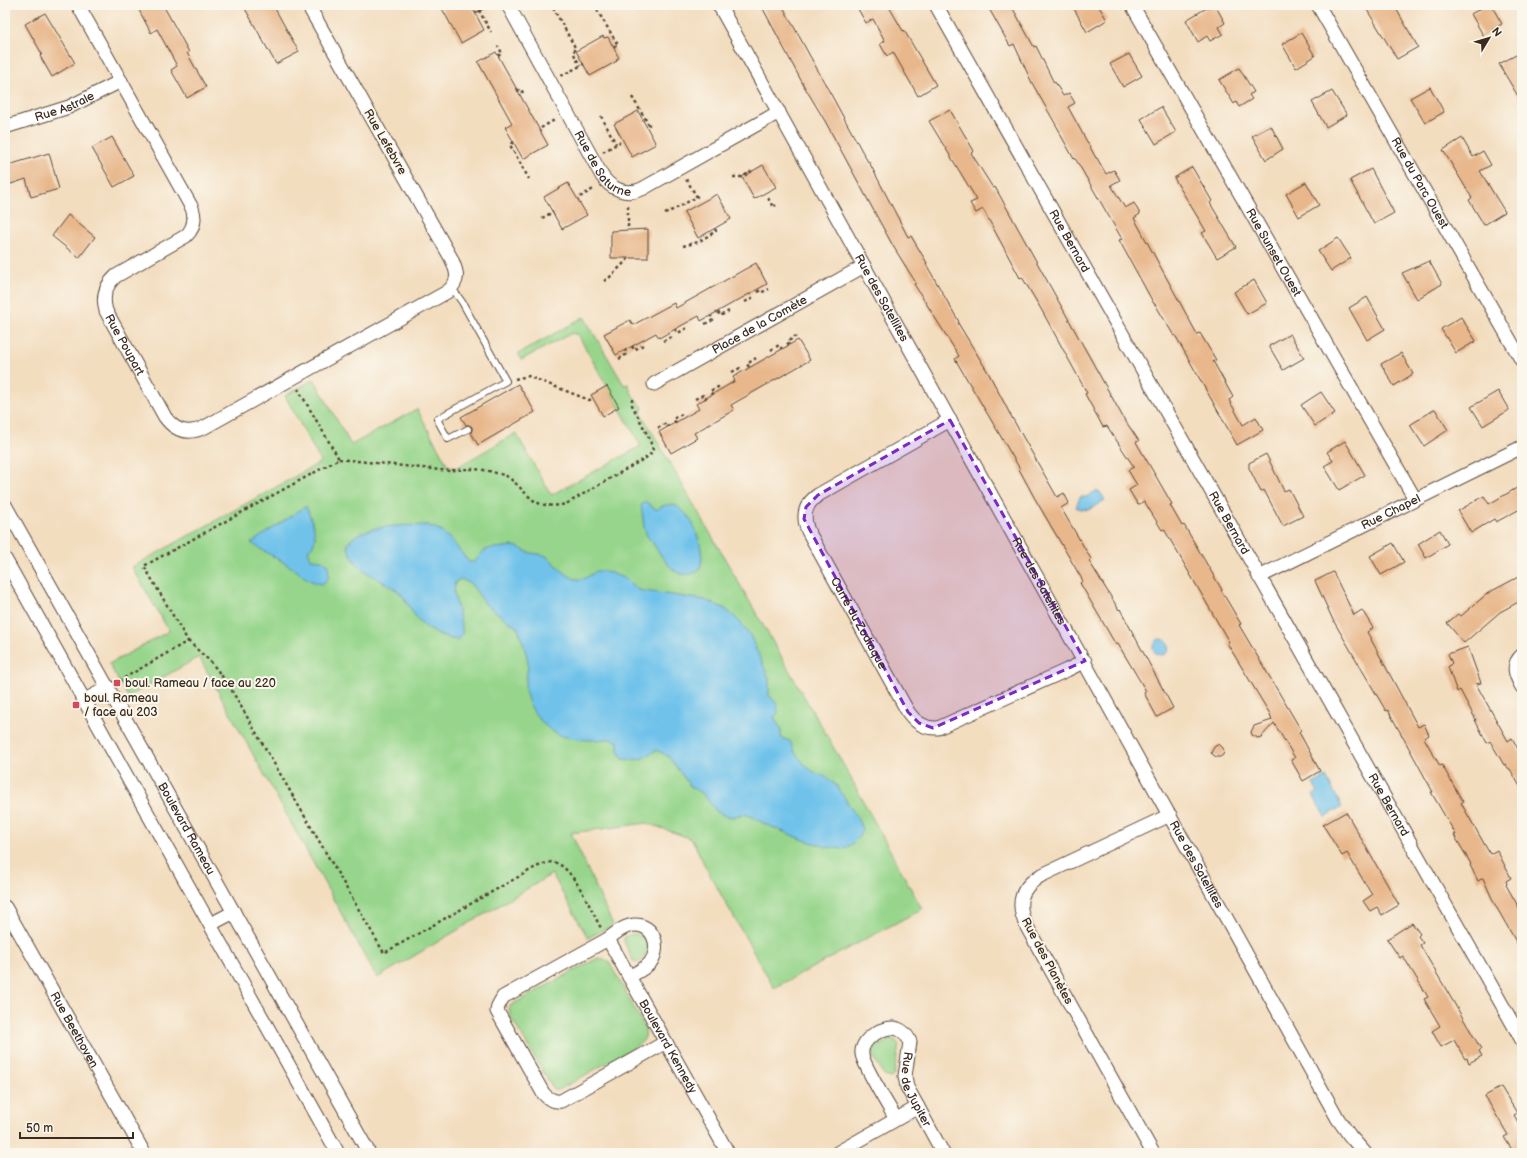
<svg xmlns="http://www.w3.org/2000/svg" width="1527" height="1158" font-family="'Balsamiq Sans',sans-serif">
<rect width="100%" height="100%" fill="#fbf7ec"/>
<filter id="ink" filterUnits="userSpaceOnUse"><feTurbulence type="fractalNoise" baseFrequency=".025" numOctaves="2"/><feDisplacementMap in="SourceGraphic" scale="8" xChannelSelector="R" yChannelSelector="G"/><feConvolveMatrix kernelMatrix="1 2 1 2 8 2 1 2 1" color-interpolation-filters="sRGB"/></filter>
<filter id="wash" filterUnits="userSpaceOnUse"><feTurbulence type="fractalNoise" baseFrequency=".012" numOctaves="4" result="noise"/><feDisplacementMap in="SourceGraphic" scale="16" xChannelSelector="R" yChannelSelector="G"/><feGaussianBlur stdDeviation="0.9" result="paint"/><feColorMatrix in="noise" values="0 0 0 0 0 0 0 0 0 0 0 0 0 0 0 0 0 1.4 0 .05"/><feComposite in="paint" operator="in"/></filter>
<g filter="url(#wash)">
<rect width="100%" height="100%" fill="#f3ddbf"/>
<path fill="#96d58b" stroke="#688054" d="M584 317 624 385 628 384C631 394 635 400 643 407L641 413 843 764 922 909 774 988 706 868 692 839 647 823 571 833 613 925 588 938 552 874 377 978 199 657 128 697 109 664 169 631 132 567 321 462 285 396 314 379 351 445 417 409 448 466 456 468 516 433 551 495 641 446 578 335 572 333 521 360 518 354Z
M632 934C640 934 644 936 648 944L646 954 640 962 636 963 633 961 624 941V937Z
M598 958 604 959 609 962 644 1026C647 1034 646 1040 638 1045L559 1090H554L510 1016 509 1008 511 1005Z
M892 1039 895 1040 899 1045 894 1075 891 1078 884 1076 872 1054 875 1047Z"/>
<path fill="#6fc2eb" stroke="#557684" d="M1096 491 1100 492 1105 500 1088 510 1077 508 1076 507 1080 497H1086Z
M645 501 656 510 662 506 674 504C680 508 686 513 690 519 697 529 709 565 696 572 677 582 665 561 656 548 654 544 650 540 647 536 643 528 643 515 641 506Z
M306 506C310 517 319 534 313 545 312 547 310 549 308 550L311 559 322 560 328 565 329 577 323 584C309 583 302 574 291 567 278 558 264 552 251 543Z
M427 525 440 530 451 540 469 562H475C485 546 488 549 505 547 508 547 511 546 514 546 520 547 525 552 531 553 536 554 542 554 546 556 556 563 569 581 580 579 586 579 592 574 596 571H606L626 579 638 590 705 600 724 608 734 616 750 635 769 678V696C776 701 778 704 778 713L774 717 781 729V738L790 741 795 753 804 764 812 771 826 777 837 786 858 819 862 829 859 837 851 845 842 849 826 847 801 839 765 824 753 817 743 814 732 817 723 815 716 811 703 794 691 787 668 756 656 750C643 760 638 761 623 759L618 751V742C608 737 604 740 594 740 585 740 575 739 566 737 546 733 527 708 525 688 525 679 528 672 528 664 527 653 521 638 518 628L486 605 471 584 461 579 455 582 454 593 463 633 457 640C438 637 421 627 412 611 408 605 405 598 400 593 378 575 358 577 347 545 359 523 405 526 427 525Z
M1153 647a8 8 0 1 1 16 0a8 8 0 1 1-16 0Z
M1326 777 1342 807 1325 817 1313 795 1318 792 1313 784Z"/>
<g id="blocks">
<path fill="#e8b78b" d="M147 5H163L189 52 187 53 206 87 187 98 171 70 177 66 157 29 151 33 139 10Z
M243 5H273L299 52 276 64Z
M440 5H471L484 30 461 43Z
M761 5H782L868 162H869L908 237 911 236 927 263 926 264 959 322 958 323 989 374 1010 414 1057 497 1064 493 1069 503 1061 508 1091 559 1089 561 1119 610 1120 609 1173 708 1157 717 1144 693 1146 691 1118 644 1116 645 1080 583 1083 581 1034 497 1019 469H1020L955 359 959 356 914 284 916 283 893 246 825 121 804 86Z
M864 5H888L903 31 904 30 936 85 918 96 893 52 887 56 880 44 885 41 873 19 866 23 858 9Z
M987 5H1011L1034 47 1036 46 1054 83 1055 82 1063 96 1069 93 1075 103 1068 107 1096 158H1097L1106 174 1114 170 1120 180 1111 185 1125 208 1134 203 1140 214 1134 218 1197 334 1200 333 1216 360 1213 361 1233 397 1229 400 1243 425 1256 417 1263 430 1237 445 1175 335 1174 336 1155 304H1154L1119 240 1122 239 1075 158 1074 159 1059 132H1060L1032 83 1014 44 1010 46Z
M1072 5H1098L1107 20 1087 32Z
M1212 5H1215L1225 23 1219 27 1223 34 1210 41 1207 36 1198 42 1186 20Z
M1364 5H1394L1418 47 1397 59Z
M1487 5H1491L1502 24 1483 35 1471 14Z
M45 13 75 63 52 77 40 56 42 54 25 24Z
M1301 33 1315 56 1296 68 1282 44Z
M603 36 604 38 608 37 619 58 616 60 617 61 590 76 576 51Z
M496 52 548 145 523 159 505 127 512 123 478 62Z
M1129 54 1142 76 1123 87 1110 64Z
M1518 54 1522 61V103L1499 64Z
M1239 68 1254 92 1249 95 1252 99 1239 107 1236 102 1234 104 1219 80Z
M1430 87 1444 112 1425 123 1410 98Z
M1332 91 1347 115 1326 127 1312 102Z
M1161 107 1176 132 1156 144 1141 119Z
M950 110 974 151 971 153 993 188 995 187 1124 419 1139 441 1136 442 1172 504 1170 505 1182 526 1184 525 1222 590H1221L1241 624 1239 625 1301 730 1299 732 1320 771 1303 781 1291 760 1295 758 1274 723 1261 737 1258 738 1252 735 1251 732 1254 726 1272 720 1270 714 1227 643 1229 642 1164 529 1162 530 1144 501 1138 505 1129 490 1137 485 1128 470 1134 467 1107 426 1103 427 1085 394 1087 393 1041 309 1022 277 1020 278 983 209 976 213 970 203 977 200 929 121Z
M638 111 656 144 632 157 614 124Z
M1271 126 1283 149 1266 160 1252 136Z
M112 137 134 176 114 187 92 148Z
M1462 138 1473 157 1483 151 1491 165 1480 171 1505 212 1484 225 1469 200 1472 198 1443 150Z
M49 153 59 189 31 197 26 179 5 186V166Z
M763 165 776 187 754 199 742 177Z
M1192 167 1212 201 1210 203 1236 247 1217 258 1202 233 1206 231 1174 178Z
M1371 169 1394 213 1374 224 1350 180Z
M1306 182 1319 205 1299 217 1286 194Z
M568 183 587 215 562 229 544 197Z
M717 194 731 219 698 238 684 212Z
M68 215 95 237 79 258 52 236Z
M648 229V258H611V231Z
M1338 238 1351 258 1331 271 1318 251Z
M1429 261 1442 284 1417 299 1402 273Z
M756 263 767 284 701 321 699 316 659 338 656 333 616 355 604 334 630 320 633 325 674 303 676 308Z
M1254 280 1267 303 1247 314 1234 292Z
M1367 297 1385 329 1367 340 1349 308Z
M1461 317 1476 341 1456 353 1441 329Z
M1290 334 1304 358 1283 370 1269 346Z
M798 340 810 360 731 405 734 410 694 433 697 438 671 453 659 432 699 409 696 404 735 381 733 377Z
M1401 353 1413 374 1394 386 1381 364Z
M518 384 535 412 478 445 471 433 472 430V427L469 425H466L461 417Z
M607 386 619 407 603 416 591 395Z
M1498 391 1509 410 1483 426 1471 407Z
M1321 392 1335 413 1315 426 1301 405Z
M1435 409 1448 430 1424 446 1410 425Z
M1345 441 1365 475 1339 490 1324 466 1333 461 1327 452Z
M1266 454 1284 491 1289 489 1303 516 1283 526 1264 490 1261 492 1249 468V463Z
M1522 485V508L1496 522 1494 519 1471 533 1458 511 1484 496 1489 504Z
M1440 530 1448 544 1426 558 1418 544Z
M1393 543 1404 562 1381 575 1370 556Z
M1333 572 1354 615 1362 610 1373 628 1367 632 1418 727 1424 724 1429 735 1424 738 1440 766 1442 765 1463 802 1461 803 1465 810 1490 854 1497 850 1511 878 1506 881 1507 884 1506 885 1522 913V952L1494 903 1483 878 1478 881 1470 865 1471 864 1454 835H1456L1431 792H1433L1388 710 1386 711 1333 620 1315 581Z
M1522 575V600L1500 612 1464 643 1447 623 1458 614 1461 616 1488 593Z
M1468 647 1481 683 1476 684 1508 741 1512 738 1522 756V790L1510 769H1509L1505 764 1504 765 1490 741 1487 743 1475 720H1476L1460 690 1457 692 1448 667 1452 663 1448 654Z
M1219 744 1223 748 1224 751 1223 755 1220 757H1216L1211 753 1214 747Z
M1346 812 1399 905 1382 915 1377 907 1370 911 1363 901 1372 895 1347 853 1342 856 1323 825Z
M1412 923 1420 934 1418 936 1423 943 1420 945 1481 1049 1479 1051 1482 1056 1469 1063 1467 1058 1465 1059 1454 1040 1441 1047 1432 1031 1440 1026 1424 999 1428 997 1403 956 1400 958 1387 939Z
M1501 1087 1517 1113 1514 1115 1522 1129V1153H1514L1504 1137 1508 1135 1485 1096Z"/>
</g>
</g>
<g filter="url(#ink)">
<use href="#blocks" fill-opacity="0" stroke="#574536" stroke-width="1"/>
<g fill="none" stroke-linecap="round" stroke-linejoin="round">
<defs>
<path id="service" d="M452 288 462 302 506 381 437 419 448 439 468 429"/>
<g id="minor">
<path id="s1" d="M78 5 192 208C196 219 194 228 186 236L116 276C105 286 102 297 106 311L165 417C176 432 188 435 205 427L447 292C460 281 458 273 451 258L308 5"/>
<path id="s2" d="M508 5 602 176C611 189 626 196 642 189L779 112"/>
<path id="s3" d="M719 5 1338 1119 1350 1136 1365 1153"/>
<path id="s4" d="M936 5 1522 1040"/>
<path id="s5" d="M1132 5 1415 499"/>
<path id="s6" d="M1318 5 1522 361"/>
<path id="s7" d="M5 127 69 107 121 81"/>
<path id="s8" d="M654 384 864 266"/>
<path id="s9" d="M950 420 818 495C805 504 802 516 808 531L908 712C915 722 925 729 938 728L1067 670 1085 661"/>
<path id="s10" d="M5 505 369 1153"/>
<path d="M5 559 338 1153"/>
<path id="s11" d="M1259 577 1522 447"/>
<path d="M1522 655C1511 665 1515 675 1522 687"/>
<path d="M85 700 109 687"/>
<path id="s12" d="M5 907 144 1153"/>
<path d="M211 924 234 912"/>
<path id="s13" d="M608 939 728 1153"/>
<path d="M629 977C636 973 644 969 650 963 663 946 652 920 629 926 621 928 614 934 608 939L503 997 498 1006 497 1011 543 1093C548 1099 553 1102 561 1101L666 1042"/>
<path id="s14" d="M896 1119C889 1107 863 1065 862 1054 860 1039 885 1024 898 1029 904 1031 908 1037 910 1042L905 1076 907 1087 943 1153"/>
<path d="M837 1153 918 1107"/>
<path d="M1153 1153 1027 927C1016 905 1019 889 1040 876L1170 815"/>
</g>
</defs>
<use href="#service" stroke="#574536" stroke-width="8"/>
<use href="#minor" stroke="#574536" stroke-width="15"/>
<path stroke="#574536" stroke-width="2.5" stroke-dasharray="3 3" stroke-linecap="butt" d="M476 5 491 32
M545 5 547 9 552 6 576 49 573 52 580 66
M594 5 618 45 613 47
M475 13 489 5
M498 56 502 53 498 46
M561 76 584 64
M517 91 521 89 524 95
M632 97 649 125 646 126
M601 116 616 144
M541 128 556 119
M514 142 510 145 529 179
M603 152 620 142
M733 177H742L752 171
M580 197 595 188
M768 198 773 207 776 205
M665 214 697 197 686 179
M542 218 553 212
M628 227V205
M683 246 698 242 716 231 715 229
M604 281 610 277 629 258
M758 290 760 293 769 289
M745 302 752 298 750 294
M718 312 720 316 729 311
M705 324 713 320 711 316
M675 329 678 333 687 328
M663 341 671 337 668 333
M789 345 787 342 796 336
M632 346 634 350 643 345
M771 350 779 345 782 349
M619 359 627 354 625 350
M749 367 747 364 756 358
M732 372 740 368 742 372
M515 379 528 376 589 400 593 399
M713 395 710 391 720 386
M695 399 703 395 706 399
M676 423 673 419 682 414
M658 428 666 423 668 427
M339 459 450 471C466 468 480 468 496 473 500 474 505 475 508 477 531 494 531 511 566 504L649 456 653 450 650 440 632 405V399
M188 641 211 662 228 684 384 953 534 868C539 866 547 862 552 862 573 864 591 911 601 928
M119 681 188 641 144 566 339 459 298 389"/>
<use href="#service" stroke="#fff" stroke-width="6"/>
<use href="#minor" stroke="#fff" stroke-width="13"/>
</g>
</g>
<path fill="#7b2cbf" fill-opacity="0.2" stroke="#7b2cbf" stroke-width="3" stroke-dasharray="8 5" stroke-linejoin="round" d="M950 420 1085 661 933 728 919 723 908 712 804 519 806 507 818 495Z"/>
<g fill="#d1495b" stroke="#fbf7ec" stroke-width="1.5">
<rect x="113" y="679" width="8" height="8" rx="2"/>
<rect x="72" y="701" width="8" height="8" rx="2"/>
</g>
<g text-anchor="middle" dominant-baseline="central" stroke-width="4" stroke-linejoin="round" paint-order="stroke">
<g font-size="12" fill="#3b2a1e" stroke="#fbf7ec">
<text stroke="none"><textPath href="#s7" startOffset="63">Rue Astrale</textPath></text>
<text transform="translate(385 142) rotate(60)">Rue Lefebvre</text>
<text stroke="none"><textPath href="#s2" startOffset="187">Rue de Saturne</textPath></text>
<text stroke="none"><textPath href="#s6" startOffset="205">Rue du Parc Ouest</textPath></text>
<text stroke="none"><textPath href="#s4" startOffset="271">Rue Bernard</textPath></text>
<text stroke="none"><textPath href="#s5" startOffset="285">Rue Sunset Ouest</textPath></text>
<text stroke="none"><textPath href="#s3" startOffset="335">Rue des Satellites</textPath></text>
<text stroke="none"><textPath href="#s8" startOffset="121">Place de la Comète</textPath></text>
<text stroke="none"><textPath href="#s1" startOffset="421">Rue Poupart</textPath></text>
<text stroke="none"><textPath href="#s11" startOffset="147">Rue Chapel</textPath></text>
<text stroke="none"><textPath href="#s4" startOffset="595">Rue Bernard</textPath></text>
<text stroke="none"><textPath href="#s3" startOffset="659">Rue des Satellites</textPath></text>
<text stroke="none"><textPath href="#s9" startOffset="298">Carré du Zodiaque</textPath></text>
<text stroke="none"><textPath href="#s4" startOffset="919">Rue Bernard</textPath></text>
<text stroke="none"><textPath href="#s10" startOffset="371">Boulevard Rameau</textPath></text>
<text stroke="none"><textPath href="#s3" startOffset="983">Rue des Satellites</textPath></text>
<text transform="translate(1047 961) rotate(62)">Rue des Planètes</text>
<text stroke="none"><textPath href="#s12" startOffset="141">Rue Beethoven</textPath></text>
<text stroke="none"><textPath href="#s13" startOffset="123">Boulevard Kennedy</textPath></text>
<text stroke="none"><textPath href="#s14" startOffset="191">Rue de Jupiter</textPath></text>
</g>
<g font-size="12" fill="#3b2a1e" stroke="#fbf7ec" text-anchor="start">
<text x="125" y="683">boul. Rameau / face au 220</text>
<text x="84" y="698">boul. Rameau<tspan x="84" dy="14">/ face au 203</tspan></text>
</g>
</g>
<rect width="1527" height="1158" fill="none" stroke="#fbf7ec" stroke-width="20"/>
<g transform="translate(1489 38) rotate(52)" stroke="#fbf7ec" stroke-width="3" paint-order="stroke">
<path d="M0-3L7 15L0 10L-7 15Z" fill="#3b2a1e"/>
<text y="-6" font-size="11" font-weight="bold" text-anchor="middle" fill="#3b2a1e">N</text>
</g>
<path d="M20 1132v6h113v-6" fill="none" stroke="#3b2a1e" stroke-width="2"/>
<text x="26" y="1132" font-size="12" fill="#3b2a1e" stroke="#fbf7ec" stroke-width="3" paint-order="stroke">50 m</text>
</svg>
